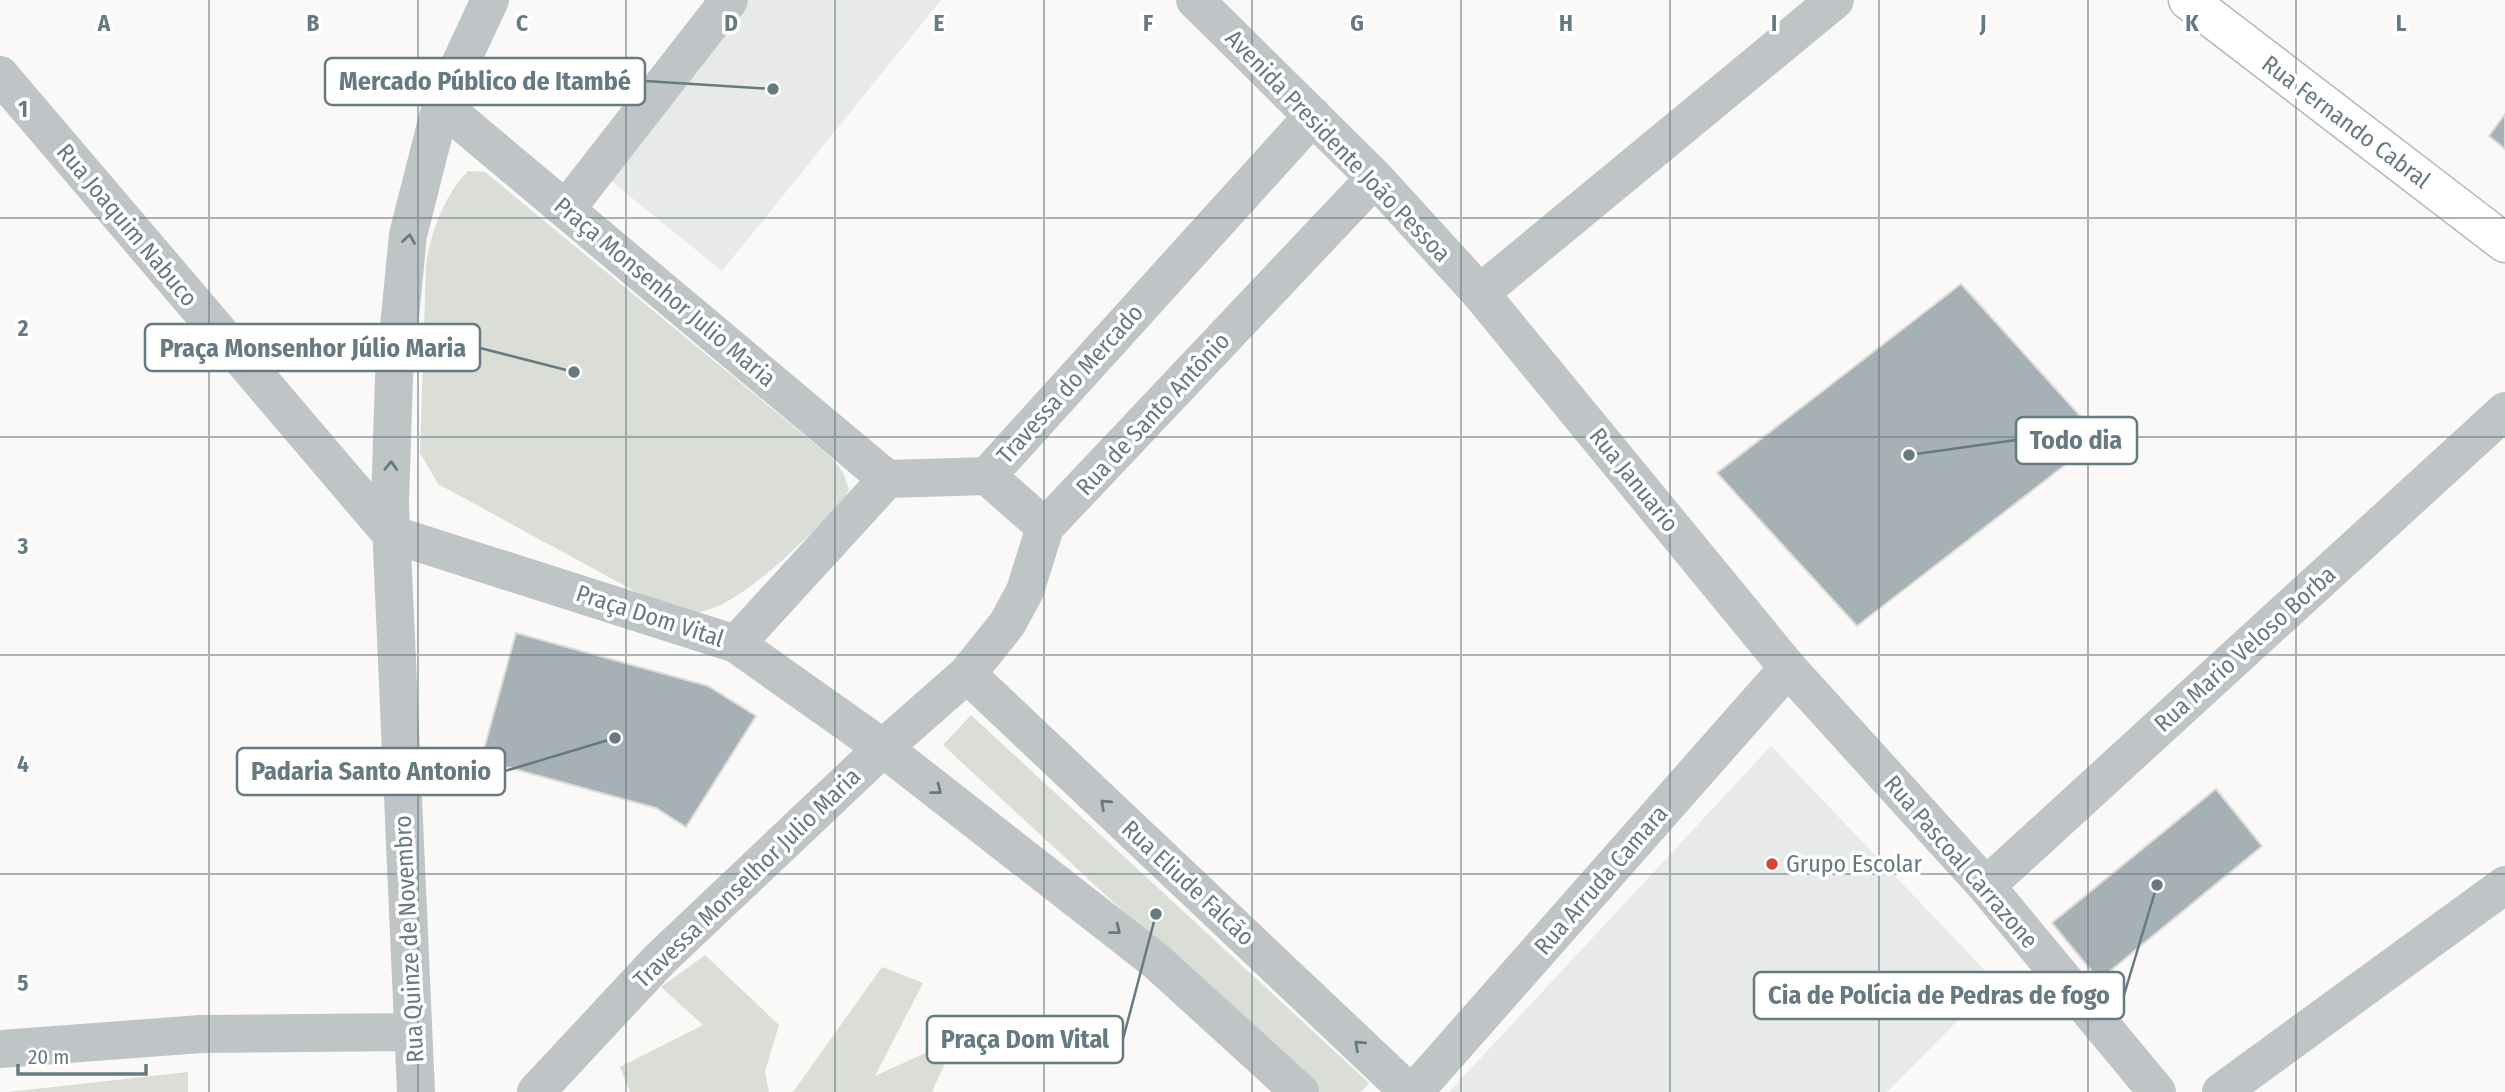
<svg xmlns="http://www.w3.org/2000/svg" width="2505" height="1092" font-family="'Fira Sans Condensed',sans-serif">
<rect width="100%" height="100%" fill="#faf9f8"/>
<path fill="#e8e9e9" d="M748 0H941L722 271 606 177Z
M1771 746 1996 982 1887 1092H1449Z"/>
<path fill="#dbded7" d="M468 171 485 172 833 459 844 474 849 490 841 505C807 535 735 616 688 613 680 613 670 608 662 606L438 484 420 453 426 262C432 230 445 194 468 171Z
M971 715 1369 1083 1361 1092H1319L943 745Z
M705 955 779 1025 765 1072 769 1092H630L620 1067 703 1025 661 987Z
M882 967 923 983 875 1076 956 1039 932 1092H793Z
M188 1072V1092H8Z"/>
<path fill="#a6b1b5" stroke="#dcdbda" stroke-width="2" d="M2505 114V149L2489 136Z
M1961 284 2100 438 1857 626 1717 473Z
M516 633 708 686 756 716 686 827 656 808 481 760Z
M2216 789 2262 846 2099 980 2052 923Z"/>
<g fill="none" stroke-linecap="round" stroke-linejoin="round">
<defs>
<path id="major" d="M2188 0 2505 243"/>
</defs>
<use href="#major" stroke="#b3b9bc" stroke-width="41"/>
<path stroke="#bfc5c7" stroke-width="38" d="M1195 0 1375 178 1480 293 1788 668 1986 886 2157 1092
M0 75 391 534
M441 105 887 479
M567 208 729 0
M1480 293 1835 0
M987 476 1045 527
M391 534 736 644 883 748 1156 961 1300 1092
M736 644 887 479 987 476 1313 116
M967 674 1409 1092
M1986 886 2505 411
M0 1049 201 1034 412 1032
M416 1092 390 503 394 378 408 235 441 105 490 0
M536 1092 659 960 883 748 967 674 1007 624 1025 591 1045 527 1375 178
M1414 1092 1788 668
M2221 1092 2505 885"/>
<use href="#major" stroke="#fff" stroke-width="38"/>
</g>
<defs><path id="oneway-chevron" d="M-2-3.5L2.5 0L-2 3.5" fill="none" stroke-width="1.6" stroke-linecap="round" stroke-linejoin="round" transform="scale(1.75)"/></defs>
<g stroke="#667a81">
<use href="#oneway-chevron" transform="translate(409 239) rotate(-81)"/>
<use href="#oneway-chevron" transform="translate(391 466) rotate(-88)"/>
<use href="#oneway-chevron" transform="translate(937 790) rotate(38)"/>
<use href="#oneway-chevron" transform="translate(1105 804) rotate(-137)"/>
<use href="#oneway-chevron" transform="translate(1116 930) rotate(38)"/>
<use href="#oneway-chevron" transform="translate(1359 1045) rotate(-137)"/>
</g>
<path fill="none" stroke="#667a81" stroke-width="2" stroke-opacity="0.55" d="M209 0V1092M418 0V1092M626 0V1092M835 0V1092M1044 0V1092M1252 0V1092M1461 0V1092M1670 0V1092M1879 0V1092M2088 0V1092M2296 0V1092M0 218H2505M0 437H2505M0 655H2505M0 874H2505"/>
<circle fill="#da4238" stroke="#fff" stroke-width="2.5" cx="1772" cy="864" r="7"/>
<g text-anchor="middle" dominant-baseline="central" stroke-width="7" stroke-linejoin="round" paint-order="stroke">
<g font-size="24" fill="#667a81" stroke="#fff">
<text transform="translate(2346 122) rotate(37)">Rua Fernando Cabral</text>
<text transform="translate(1338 146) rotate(46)">Avenida Presidente João Pessoa</text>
<text transform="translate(127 225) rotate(50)">Rua Joaquim Nabuco</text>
<text transform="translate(665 292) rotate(40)">Praça Monsenhor Julio Maria</text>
<text transform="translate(1070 384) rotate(-48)">Travessa do Mercado</text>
<text transform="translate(1153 414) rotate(-47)">Rua de Santo Antônio</text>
<text transform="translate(1634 480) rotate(51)">Rua Januario</text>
<text transform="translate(650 616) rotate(18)">Praça Dom Vital</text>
<text transform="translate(2245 649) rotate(-42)">Rua Mario Veloso Borba</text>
<text transform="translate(1961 862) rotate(49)">Rua Pascoal Carrazone</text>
<text transform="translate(747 878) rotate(-44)">Travessa Monselhor Julio Maria</text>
<text transform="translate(1601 880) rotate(-49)">Rua Arruda Camara</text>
<text transform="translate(1188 883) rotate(43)">Rua Eliude Falcão</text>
<text transform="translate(409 939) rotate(-93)">Rua Quinze de Novembro</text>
</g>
<g font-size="24" fill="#667a81" stroke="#fff" text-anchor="start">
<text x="1786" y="864">Grupo Escolar</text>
</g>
</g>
<g font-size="23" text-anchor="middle" font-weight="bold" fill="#667a81" stroke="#fff" stroke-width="7" stroke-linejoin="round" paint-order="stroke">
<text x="104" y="31">A</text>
<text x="313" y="31">B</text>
<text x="522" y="31">C</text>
<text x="731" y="31">D</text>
<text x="939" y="31">E</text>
<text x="1148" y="31">F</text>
<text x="1357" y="31">G</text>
<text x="1566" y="31">H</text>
<text x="1774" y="31">I</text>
<text x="1983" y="31">J</text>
<text x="2192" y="31">K</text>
<text x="2401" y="31">L</text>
<text x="23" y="117">1</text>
<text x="23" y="336">2</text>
<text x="23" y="554">3</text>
<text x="23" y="772">4</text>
<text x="23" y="991">5</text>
</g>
<path fill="none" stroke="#667a81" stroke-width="2.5" d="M773 89L645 81M574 372L480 348M1909 455L2016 440M615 738L505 771M2157 885L2124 995M1156 914L1123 1039"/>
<g fill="#667a81" stroke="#fff" stroke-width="2.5">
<circle cx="773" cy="89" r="7"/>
<circle cx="574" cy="372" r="7"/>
<circle cx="1909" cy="455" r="7"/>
<circle cx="615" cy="738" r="7"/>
<circle cx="2157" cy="885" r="7"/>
<circle cx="1156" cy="914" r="7"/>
</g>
<g fill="#fff" stroke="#667a81" stroke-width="2.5">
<rect x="325" y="58" width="320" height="47" rx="7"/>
<rect x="145" y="324" width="335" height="47" rx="7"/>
<rect x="2016" y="417" width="121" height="47" rx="7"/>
<rect x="237" y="748" width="268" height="47" rx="7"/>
<rect x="1754" y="972" width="370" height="47" rx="7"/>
<rect x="927" y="1016" width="196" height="47" rx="7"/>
</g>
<g font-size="26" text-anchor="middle" font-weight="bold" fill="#667a81">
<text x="485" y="90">Mercado Público de Itambé</text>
<text x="313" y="357">Praça Monsenhor Júlio Maria</text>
<text x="2076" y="449">Todo dia</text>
<text x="371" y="780">Padaria Santo Antonio</text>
<text x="1939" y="1004">Cia de Polícia de Pedras de fogo</text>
<text x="1025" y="1048">Praça Dom Vital</text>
</g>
<path d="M18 1064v10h128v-10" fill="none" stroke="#667a81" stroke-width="3.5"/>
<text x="28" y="1064" font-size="21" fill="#667a81" stroke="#ffffff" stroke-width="5" paint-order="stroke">20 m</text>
</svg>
